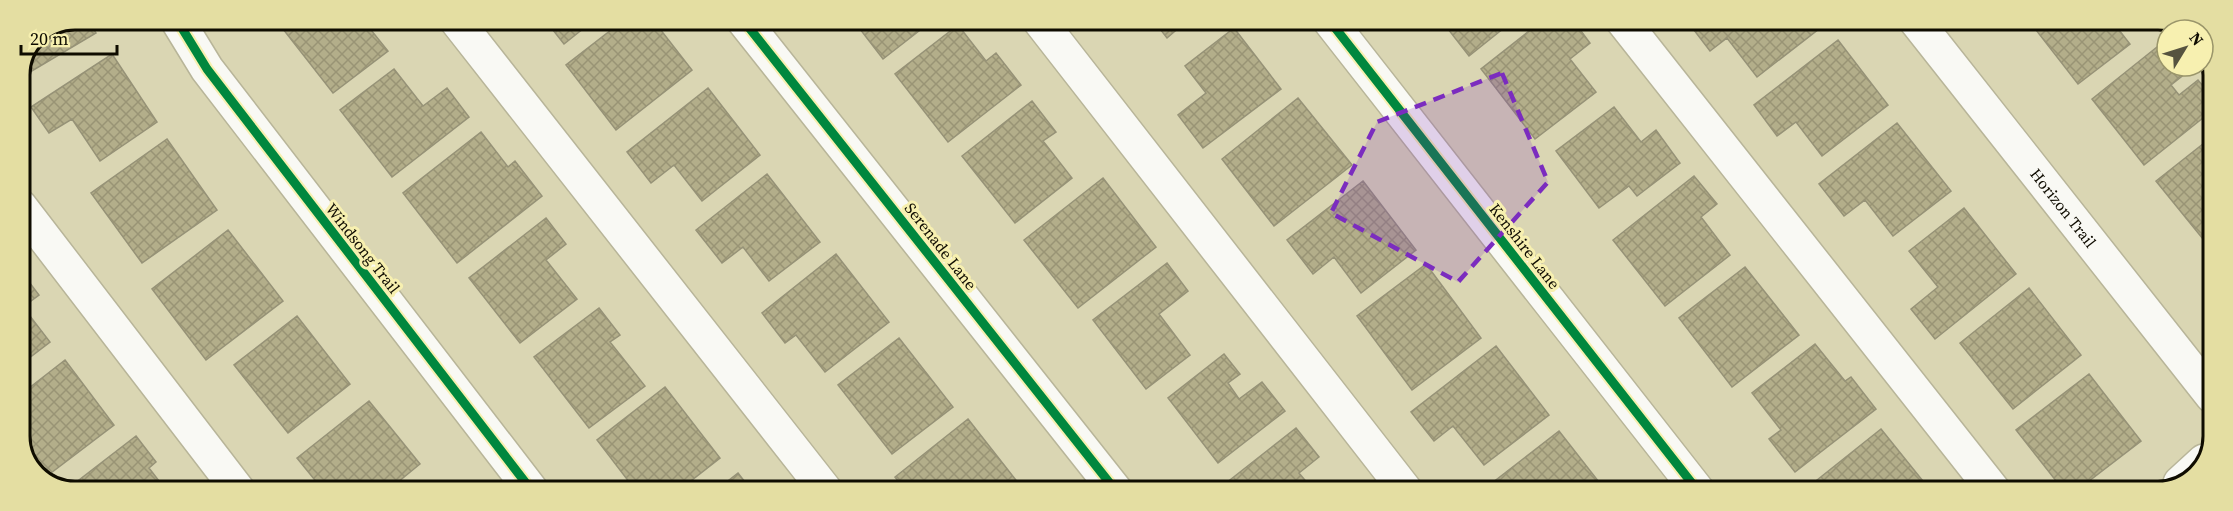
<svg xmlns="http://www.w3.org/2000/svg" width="2233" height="511" font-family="'Source Serif 4',serif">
<defs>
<pattern id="building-cross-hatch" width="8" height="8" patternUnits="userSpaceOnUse" patternTransform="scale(1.5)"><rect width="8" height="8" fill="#b3ae8a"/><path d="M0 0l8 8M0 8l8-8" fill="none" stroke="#999475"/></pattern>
</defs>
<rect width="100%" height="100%" fill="#dad6b3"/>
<path fill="url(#building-cross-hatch)" stroke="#969277" stroke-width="1.5" d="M75 20H88L96 33 20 78 36 36Z
M285 20H363L388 51 333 93 279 24Z
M545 20H594L564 44Z
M624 20H653L692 70 616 130 566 65Z
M853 20H933L883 59Z
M1153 20H1188L1167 38Z
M1441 20H1514L1469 56Z
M1543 20H1573L1590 43 1570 59 1596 92 1535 139 1481 69Z
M1820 20 1824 25 1757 77 1727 38 1710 51 1687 21Z
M2029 21H2112L2130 44 2078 84Z
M958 25 986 61 996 53 1021 85 948 142 895 74Z
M1234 28 1281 89 1203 148 1178 115 1206 93 1185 66Z
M2167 39V66H2189L2191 69 2171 85 2179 95 2198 80 2213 98V110L2144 165 2092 99Z
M1838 40 1888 105 1822 156 1796 122 1777 136 1754 105Z
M112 54 157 122 100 161 72 119 49 133 31 107Z
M394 69 423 106 447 88 469 117 392 177 340 110Z
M708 88 760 155 702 201 674 165 651 183 627 152Z
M1298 98 1352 165 1274 226 1222 159Z
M1032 101 1056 132 1043 141 1072 178 1015 223 962 156Z
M1614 107 1641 142 1656 130 1680 163 1637 196 1629 186 1599 208 1556 151Z
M1897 123 1951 191 1893 236 1865 200 1844 216 1819 184Z
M481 132 508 167 515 161 542 196 457 263 403 193Z
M2213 136V247L2211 249 2156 181Z
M167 139 217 210 142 263 91 193Z
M767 174 820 242 769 281 743 247 722 263 696 230Z
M1694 176 1717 204 1701 217 1730 255 1665 306 1613 240Z
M1103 178 1156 247 1078 308 1024 240Z
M1363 181 1416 250 1361 293 1334 257 1313 274 1287 240Z
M1964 208 2016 274 1935 339 1911 309 1938 287 1909 251Z
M546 218 566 244 546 260 577 299 520 343 469 278Z
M228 230 283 301 206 360 152 289Z
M836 254 889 322 825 372 796 335 785 343 762 313Z
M1167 263 1188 291 1159 314 1190 355 1146 389 1093 320Z
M1426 264 1481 338 1412 390 1357 316Z
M1745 267 1799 335 1732 387 1679 318Z
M20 270 39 295 23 307 50 342 20 365Z
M2029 288 2081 355 2013 409 1960 343Z
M599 308 620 335 610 342 645 386 589 428 534 357Z
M297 316 350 384 288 433 234 365Z
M899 338 953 407 892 454 838 385Z
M1815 344 1845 381 1851 377 1876 409 1795 472 1769 439 1781 430 1752 393Z
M1496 346 1549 415 1484 465 1453 426 1434 441 1411 412Z
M1224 354 1240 374 1228 383 1239 399 1262 382 1285 411 1218 463 1168 398Z
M65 360 114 425 47 476 20 440V395Z
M2089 374 2141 441 2076 491H2064L2016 430Z
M665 387 720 458 678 491H636L597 440Z
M369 401 420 464 387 491 323 490 297 458Z
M968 419 1019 484 1009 491H906L895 477Z
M1296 428 1319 457 1299 473 1314 491H1233L1226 483Z
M1881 429 1931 491H1810L1807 488Z
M1559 431 1606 491H1490L1487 487Z
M136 436 156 462 149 468 166 490H66Z
M738 473 752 491H715Z
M433 482 439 491H422Z"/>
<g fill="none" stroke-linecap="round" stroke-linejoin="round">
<defs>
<g id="minor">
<path d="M177 20 207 69 532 491"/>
<path d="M456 20 826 491"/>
<path d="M743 20 1116 491"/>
<path d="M1039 20 1406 491"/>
<path d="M1329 20 1698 491"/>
<path d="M1622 20 1994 491"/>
<path id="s1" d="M1916 21 2212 396"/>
<path d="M20 206 238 490"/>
<path d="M2180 483 2204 461"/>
</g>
</defs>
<use href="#minor" stroke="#b8b599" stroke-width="36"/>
<use href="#minor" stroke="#f9f9f4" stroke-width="33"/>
<defs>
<path id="cycleway" d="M177 20 207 69 532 491
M743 20 1116 491
M1329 20 1698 491"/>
</defs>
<use href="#cycleway" stroke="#f7f0b0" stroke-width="13"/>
<use href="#cycleway" stroke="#00873e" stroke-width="9"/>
</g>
<path fill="#7b2cbf" fill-opacity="0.2" stroke="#7b2cbf" stroke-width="4.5" stroke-dasharray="12 8" stroke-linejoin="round" d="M1502 73 1548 182 1458 282 1331 213 1377 122Z"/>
<g text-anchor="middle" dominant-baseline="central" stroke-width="6" stroke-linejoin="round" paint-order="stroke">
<g font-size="16" fill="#0f0c00" stroke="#f7f0b0">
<text stroke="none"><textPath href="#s1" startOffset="238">Horizon Trail</textPath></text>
<text transform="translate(941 246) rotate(52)">Serenade Lane</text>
<text transform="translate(1525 246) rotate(52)">Kenshire Lane</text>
<text transform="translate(363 248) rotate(52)">Windsong Trail</text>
</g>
</g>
<path d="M0 0H2233V511H0ZM75 30H2158A45 45 0 0 1 2203 75V436A45 45 0 0 1 2158 481H75A45 45 0 0 1 30 436V75A45 45 0 0 1 75 30Z" fill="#e4dea2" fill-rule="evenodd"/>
<path fill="none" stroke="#0f0c00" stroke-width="3" d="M75 30H2158A45 45 0 0 1 2203 75V436A45 45 0 0 1 2158 481H75A45 45 0 0 1 30 436V75A45 45 0 0 1 75 30Z"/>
<g transform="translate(2185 48) rotate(52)"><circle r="28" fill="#f7f0b0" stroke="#9a956a" stroke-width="1.5"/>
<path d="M0-4.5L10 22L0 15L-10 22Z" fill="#56533f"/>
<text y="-9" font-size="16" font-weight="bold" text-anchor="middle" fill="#0f0c00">N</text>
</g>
<path d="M21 45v9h96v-9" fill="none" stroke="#0f0c00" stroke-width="3"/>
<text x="30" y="45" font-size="18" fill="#0f0c00" stroke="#f7f0b0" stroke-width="4.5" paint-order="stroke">20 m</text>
</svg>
